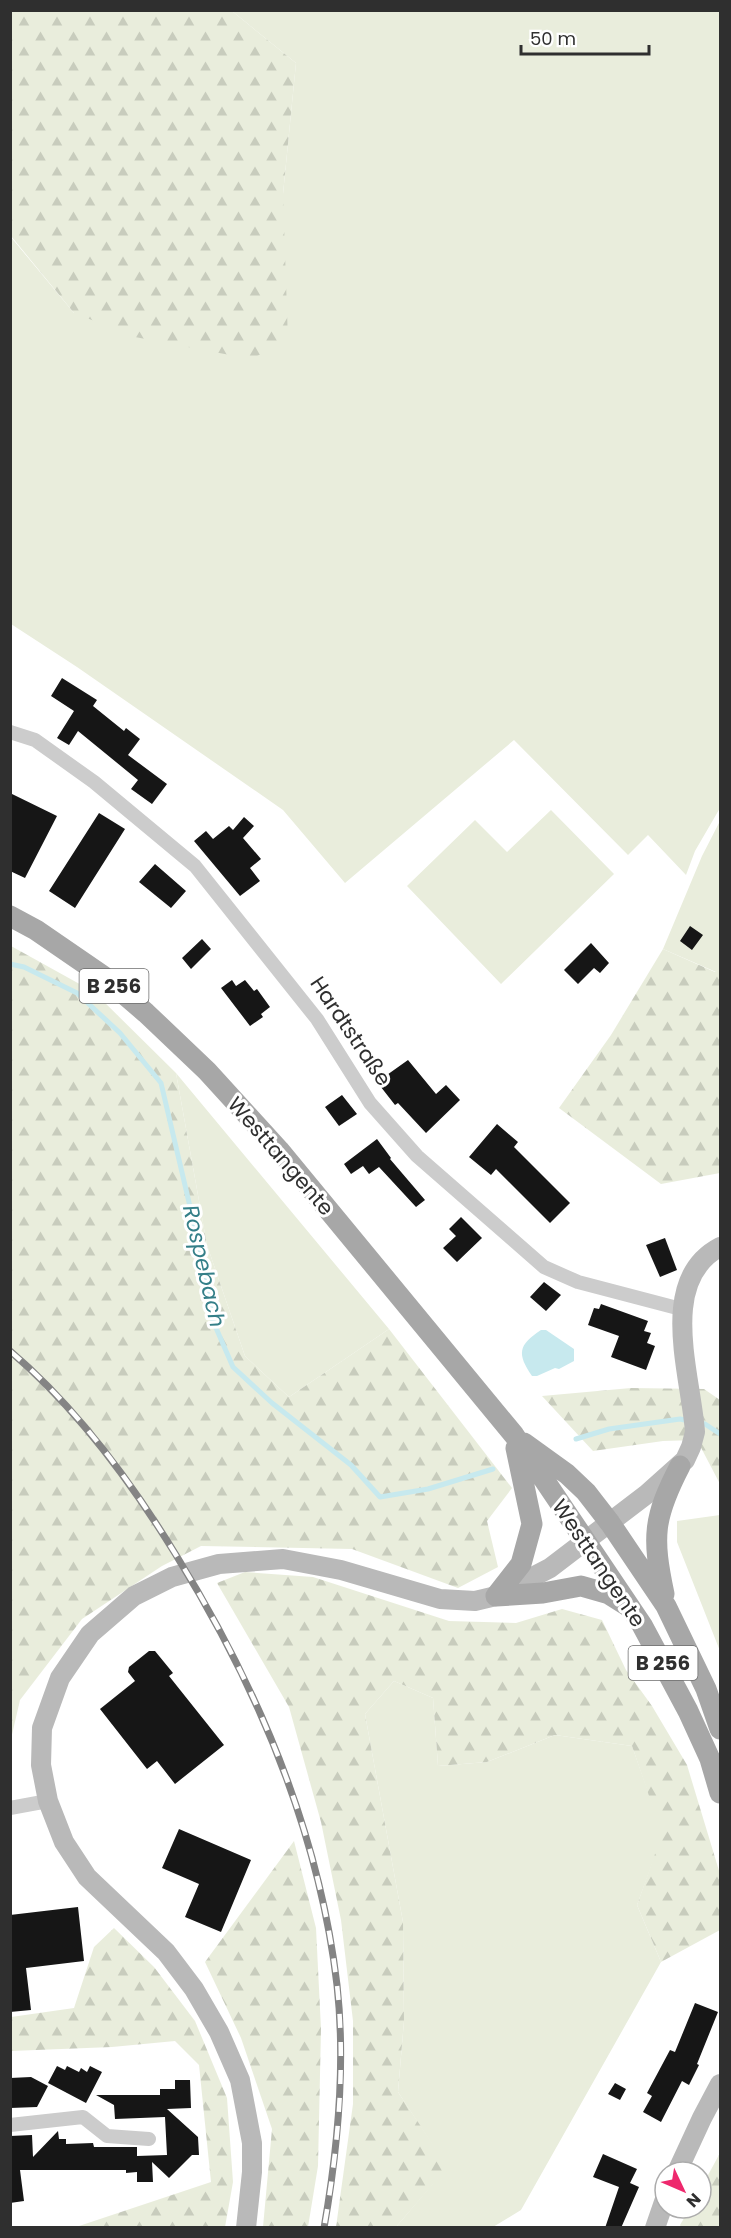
<svg xmlns="http://www.w3.org/2000/svg" width="731" height="2238" font-family="Poppins,sans-serif">
<defs>
<pattern id="forest-firs" width="22" height="20" patternUnits="userSpaceOnUse" patternTransform="scale(1.5)"><rect width="22" height="20" fill="#e9eddc"/><path d="M5 1l3.5 6h-7zM16 11l3.5 6h-7z" fill="#c8ccbd"/></pattern>
</defs>
<rect width="100%" height="100%" fill="#fff"/>
<path fill="#e9eddc" d="M232 11H720V808L695 851 686 875 648 835 628 855 514 740 345 883 283 810 77 667 11 624 10 236 74 313 283 194 296 63Z
M551 810 614 874 501 984 407 886 475 820 507 852Z
M720 821V969L716 972 663 949 702 856Z
M176 1073 389 1329 289 1397 245 1356 207 1245Z
M720 1515V1651L677 1542V1521Z
M394 1681 433 1698 438 1766 487 1762 555 1735 632 1746 663 1834 637 1905 661 1962 521 2210 493 2227H396L447 2167 398 2092 404 2021 403 1922 365 1714Z"/>
<path fill="url(#forest-firs)" d="M10 11H232L296 63 283 194 288 341 251 359 135 337 74 313 11 236Z
M11 946 94 992 176 1073 207 1245 245 1356 289 1397 389 1329 512 1488 487 1521 498 1567 458 1588 352 1549 201 1546 162 1566 82 1619 20 1700 11 1739Z
M663 949 715 972 720 969V1173L661 1184 559 1108 611 1035Z
M631 1388 704 1389 720 1400V1484L697 1440 663 1441 593 1451 542 1396Z
M245 1572 313 1577 449 1621 516 1623 562 1609 602 1620 626 1670 652 1706 687 1765 720 1874V1930L661 1962 637 1905 662 1834 632 1746 555 1735 487 1762 438 1766 433 1698 394 1681 365 1714 403 1922 404 2021 398 2092 448 2167 396 2227H336L353 2104V2021L341 1920 321 1822 289 1707 217 1583Z
M294 1841 316 1928 321 2029 318 2166 308 2227H263L272 2129 241 2038 205 1962Z
M114 1928 154 1967 195 2021 227 2098 233 2182 225 2227H76L211 2182 199 2065 175 2041 112 2047 11 2051V2017L74 2008 94 1947Z
M720 2153V2227H681L680 2225 690 2208H701V2188Z"/>
<path fill="#c7e9ee" d="M541 1330H546L574 1349V1361L559 1369 555 1368 537 1376H532C517 1354 518 1345 541 1330Z"/>
<g fill="none" stroke-linecap="round" stroke-linejoin="round">
<path stroke="#c7e9ee" stroke-width="5" d="M10 964 24 967 77 993 120 1033 161 1083 203 1262 213 1321 233 1367 272 1403 351 1465 380 1497 428 1489 493 1469
M698 1423 705 1424 720 1434
M576 1439 609 1429 680 1419 689 1421"/>
</g>
<path fill="#161616" d="M62 678 97 700 93 706 124 731 126 728 140 739 128 755 167 784 152 804 131 789 138 780 78 731 69 745 57 738 74 711 51 696Z
M10 793 57 816 25 878 10 871Z
M99 813 125 829 75 908 49 891Z
M244 817 254 826 243 838 261 859 250 868 260 881 240 896 194 841 206 831 213 839 229 826 233 830Z
M155 864 186 891 171 908 139 882Z
M690 926 703 935 692 950 680 941Z
M202 939 211 949 191 969 182 958Z
M591 943 609 963 600 973 594 968 578 984 564 970Z
M232 980 236 986 245 980 254 991 257 989 270 1007 261 1014 263 1017 250 1026 221 988Z
M408 1060 436 1094 446 1085 460 1100 426 1133 398 1103 395 1105 377 1082Z
M342 1095 357 1114 339 1126 325 1107Z
M497 1124 518 1142 514 1147 570 1203 550 1223 496 1169 491 1175 469 1157Z
M377 1139 391 1158 390 1159 425 1200 416 1207 379 1167 369 1174 363 1166 351 1174 344 1164Z
M461 1217 482 1238 457 1262 443 1248 456 1236 449 1229Z
M665 1238 677 1270 660 1277 646 1245Z
M544 1282 561 1295 546 1311 530 1297Z
M601 1304 648 1321 644 1331 651 1333 647 1343 655 1346 646 1370 611 1357 619 1336 588 1325 594 1308 599 1309Z
M149 1651H155L173 1673 169 1676 224 1745 175 1784 157 1761 147 1769 100 1709 135 1681 128 1672 129 1667Z
M179 1829 251 1860 221 1932 185 1917 199 1884 162 1868Z
M78 1907 84 1961 26 1968 31 2010 10 2012V1915Z
M695 2003 718 2012 697 2064 699 2065 689 2085 682 2081 661 2122 643 2112 652 2096 647 2093 670 2050 675 2052Z
M57 2066 65 2070 67 2066 79 2072 81 2068 87 2072 90 2066 102 2072 86 2103 48 2083Z
M31 2077 48 2086 37 2107 10 2108V2078Z
M175 2080H190L191 2108 167 2109 198 2137 199 2155H192L169 2178 152 2162 153 2182H137V2172L126 2173V2170H20L24 2201 10 2203V2136L32 2135 33 2157 58 2131 59 2139H66V2144L93 2143 94 2147H137V2156L167 2155 165 2117 115 2119 114 2105 96 2095H160V2089H175Z
M615 2083 626 2089 620 2100 608 2094Z
M603 2154 637 2169 630 2183 639 2187 621 2228H605L619 2187 593 2177Z"/>
<g fill="none" stroke-linecap="round" stroke-linejoin="round">
<path stroke="#ccc" stroke-width="14" d="M10 732 35 740 94 782 195 866 317 1019 370 1103 417 1156 544 1267 578 1282 681 1309
M10 1808 48 1801
M10 2125 83 2117 107 2136 149 2139"/>
<path stroke="#b9b9b9" stroke-width="20" d="M677 2172 702 2118 720 2084
M246 2228 252 2172V2143L240 2080 219 2032 194 1989 166 1952 87 1877 64 1842 48 1801 41 1765 42 1728 60 1678 90 1634 134 1596 172 1577 219 1564 283 1559 341 1570 440 1599 475 1601 496 1596 550 1568 647 1494 685 1460 691 1447 695 1432C691 1375 657 1280 720 1247
M655 2228 665 2199"/>
<path stroke="#a7a7a7" stroke-width="21" d="M10 916 36 930 103 976 146 1013 207 1071 279 1150 514 1435 642 1625 688 1711 710 1759 720 1793
M524 1443 567 1474 586 1492 610 1523 666 1606 706 1689 720 1729
M664 1594C652 1537 653 1518 680 1466
M496 1596 521 1564 532 1524 516 1448
M496 1596 543 1593 581 1586 609 1594 628 1606"/>
<defs>
<path id="rail" d="M10 1351C77 1408 130 1480 176 1555 257 1686 319 1831 337 1985 346 2066 338 2148 324 2228"/>
</defs>
<use href="#rail" stroke="#848484" stroke-width="7"/>
<use href="#rail" stroke="#fff" stroke-width="4.5" stroke-dasharray="14" stroke-linecap="butt"/>
</g>
<g text-anchor="middle" dominant-baseline="central" stroke-width="6" stroke-linejoin="round" paint-order="stroke">
<g fill="#fff" stroke="#6d6d6d" stroke-width="1.5">
<rect x="79.5" y="969" width="69" height="34" rx="4.5"/>
<rect x="628.5" y="1646" width="69" height="34" rx="4.5"/>
</g>
<g font-size="20" font-weight="bold" fill="#2f2f2f">
<text x="114" y="986">B 256</text>
<text x="663" y="1663">B 256</text>
</g>
<g font-size="21" fill="#2f2f2f" stroke="#fff">
<text transform="translate(351 1031) rotate(56)">Hardtstraße</text>
<text transform="translate(281 1156) rotate(49)">Westtangente</text>
<text transform="translate(599 1563) rotate(56)">Westtangente</text>
</g>
<g font-size="22" font-style="italic" fill="#347f88" stroke="#fff">
<text transform="translate(204 1266) rotate(77)">Rospebach</text>
</g>
</g>
<rect width="731" height="2238" fill="none" stroke="#2f2f2f" stroke-width="24"/>
<g transform="translate(683 2190) rotate(134)"><circle r="28" fill="#ffffff" stroke="#acacac" stroke-width="1.5"/>
<path d="M0-4.5L10 22L0 15L-10 22Z" fill="#ee286d"/>
<text y="-9" font-size="16" font-weight="bold" text-anchor="middle" fill="#2f2f2f">N</text>
</g>
<path d="M521 45v9h128v-9" fill="none" stroke="#2f2f2f" stroke-width="3"/>
<text x="530" y="45" font-size="18" fill="#2f2f2f" stroke="#ffffff" stroke-width="4.5" paint-order="stroke">50 m</text>
</svg>
